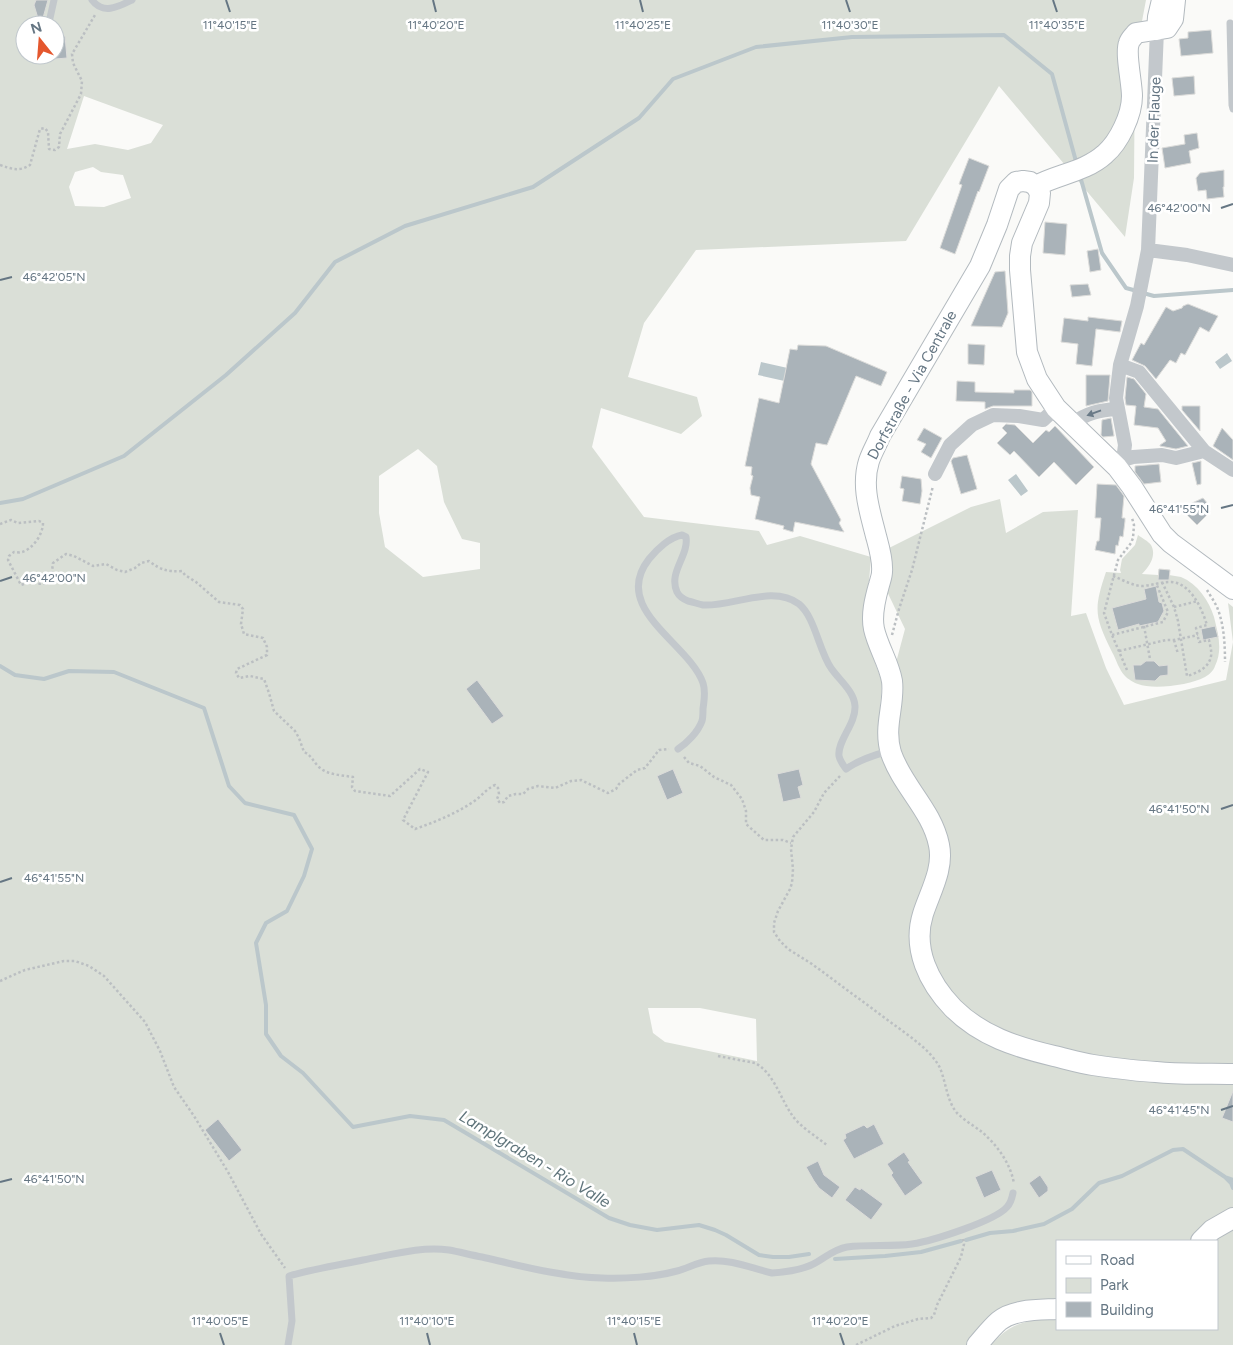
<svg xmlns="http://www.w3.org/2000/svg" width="1233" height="1345" font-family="Figtree,sans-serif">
<rect width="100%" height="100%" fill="#fafaf8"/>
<path fill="#dadfd7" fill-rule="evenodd" d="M0 0H1146L1135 58 1134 178 1125 237 999 86 906 241 696 250 644 323 628 377 697 397 702 416 681 434 601 408 592 447 644 517 759 531 767 545 800 536 871 557 971 507 1000 499 1006 533 1043 512 1078 510 1071 616 1086 613 1106 668 1124 705 1226 680 1233 642 1228 603 1233 607V1345H990C996 1340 1002 1333 1009 1329 1022 1320 1041 1320 1057 1318V1329H1217V1241H1057V1301L982 1326 966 1345H0ZM25 25H55V55H25ZM84 96 163 125 151 143 128 150 95 144 67 149ZM93 167 101 172 123 175 131 198 104 207 75 206 69 187 75 172ZM418 449 437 466 444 502 462 539 480 543V569L423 577 385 547 379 513V476ZM871 558 905 629 879 726 882 682 868 643 864 626V603L869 581ZM648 1008H700L756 1019 757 1061 665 1042 653 1033Z
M1138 535C1142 538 1148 541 1151 545 1157 556 1149 567 1142 574L1158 575 1159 569 1170 570 1169 575C1173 576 1177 576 1181 577 1198 584 1209 601 1214 617 1218 633 1223 650 1215 666 1214 670 1209 675 1205 677 1191 685 1153 690 1138 684 1134 683 1128 679 1125 676 1119 670 1116 659 1112 652 1095 617 1093 610 1106 572L1121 573 1120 570 1122 559 1135 545Z"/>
<path fill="#bbc7cb" d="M1227 353 1232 361 1220 369 1215 362Z
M761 362 792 369 789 382 758 375Z
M1016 474 1028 491 1021 496 1008 480Z"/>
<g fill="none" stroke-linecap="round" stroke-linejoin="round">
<path stroke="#bbc7cb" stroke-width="4" d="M1080 176 1102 253 1126 288 1137 291
M1143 293 1154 296 1233 290
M0 503 23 499 124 456 226 375 295 313 335 262 405 226 533 187 639 118 673 79 756 47 852 37 1004 35 1052 74 1077 165
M0 666 15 675 44 679 69 671 114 672 204 708 229 786 245 803 294 815 312 849 304 876 287 911 266 923 256 943 266 1005V1034L281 1056 303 1073 353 1127 410 1116 444 1120 609 1218 630 1225 657 1230 699 1225 715 1230 726 1235 759 1255 773 1257H789L809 1254
M1226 1178 1231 1183 1233 1188
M966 1240 990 1233 1013 1231 1044 1224 1072 1209 1099 1183 1122 1176 1173 1150 1183 1149 1225 1177 1233 1180
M835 1259 885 1256 921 1252 961 1241"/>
</g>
<path fill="#aab3b9" stroke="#dcdcda" d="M36 0H48L41 25H40L34 5Z
M1211 30 1213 53 1181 56 1179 39 1188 38V32Z
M65 36 67 58 55 59V37Z
M1194 76 1195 94 1174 96 1172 78Z
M1197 133 1199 148 1189 151 1191 163 1165 168 1162 148 1185 144 1184 135Z
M969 158 989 166 979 192 978 191 955 254 940 248 962 185 959 184Z
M1224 170V187H1223L1224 197 1207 199 1206 190 1198 191 1196 178 1200 173Z
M1045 222 1067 224 1065 255 1043 253Z
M1098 249 1101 270 1090 272 1087 251Z
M1005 271 1008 313 1002 327 971 326 995 272Z
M1088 284 1091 295 1072 297 1070 285Z
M1188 304 1218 316 1209 332 1200 327 1185 355 1181 353 1176 363 1170 360 1156 379 1145 366 1132 360 1141 343 1144 345 1166 307 1173 311 1182 308 1183 306Z
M1088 317 1122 321 1120 332 1096 329 1092 366 1076 364 1078 344 1061 342 1064 318 1088 321Z
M968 344 985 345 984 365 968 364Z
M798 345 826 346 887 372 881 386 856 376 827 445 816 443 811 464 841 520 839 523 844 532 795 522 793 532 783 529 784 526 755 519 760 497 751 495 750 488 753 476 751 475 752 467 745 466 759 398 779 403 790 349 797 350Z
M1086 375H1110L1108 401 1086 406Z
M1127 377 1134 379 1146 394 1144 407 1158 409 1188 446 1176 449 1160 446V445L1166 441 1158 428 1134 425 1136 406 1126 405 1125 398Z
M957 381 975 382V392L1014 393V390H1030L1032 392V406H993L985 409V402L956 401Z
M1182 406H1200V431L1182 410Z
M1111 418 1114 436 1103 437 1101 435 1102 420Z
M1006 424 1015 425 1033 443 1046 430 1049 432 1055 426 1094 467 1076 485 1054 462 1039 477 1014 451 1010 455 997 443 1007 433 1002 428Z
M924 428 942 438 931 458 921 452 926 444 917 440Z
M1222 428 1233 440V460L1213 446Z
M967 455 977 489 961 494 951 461 953 458Z
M1201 461V484L1197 485 1192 463Z
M1159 464 1161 482 1144 484 1135 472V466Z
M902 476 921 479 922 491 920 504 902 501 904 489 900 488Z
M1097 484 1116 485 1124 496 1122 518H1125V521L1123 537 1120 536 1118 546 1116 545 1115 554 1095 550 1097 541H1099L1101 518H1095Z
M1203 498 1208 504 1210 512 1197 525 1183 511 1190 504Z
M1159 569 1170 570 1169 580H1158Z
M1156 586 1159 602 1162 603 1164 611 1158 622 1139 626V624L1118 630 1112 608 1146 599 1144 589Z
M1215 626 1218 637 1203 640 1201 629Z
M1146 661H1154L1159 666 1168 665V675L1160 676 1155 681 1135 680 1133 665H1141Z
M477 680 504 716 492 724 466 689Z
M673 769 683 793 667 800 657 776Z
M799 769 803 785 798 787 801 798 783 802 777 774Z
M1233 1091V1122L1222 1118Z
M218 1119 242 1150 229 1161 205 1130Z
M874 1124 884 1144 854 1159 843 1140 846 1138 845 1134 864 1125 867 1128Z
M904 1152 910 1161 908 1162 923 1183 905 1196 891 1175 893 1173 887 1164Z
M818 1161 824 1175 840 1187 832 1198 819 1188 814 1181 806 1167Z
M992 1170 1001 1190 984 1198 975 1177Z
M1040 1175 1048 1187V1191L1039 1198 1029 1183Z
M855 1187 860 1190 861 1188 883 1204 871 1220 845 1200Z"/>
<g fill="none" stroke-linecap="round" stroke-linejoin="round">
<defs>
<path id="secondary" d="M1157 30 1158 17 1162 0
M1036 186C1058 174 1085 172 1105 154 1119 142 1132 115 1132 96 1132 83 1125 53 1129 43 1130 39 1134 36 1136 33L1167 28 1173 19 1175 0
M1233 589 1171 543 1162 534 1132 487 1117 467 1056 408 1037 379 1027 352 1020 270V256L1022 243 1039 203 1040 193 1036 186 1030 182 1023 181 1016 182 1009 189 997 225 980 266 880 436C877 444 872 452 869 461 861 486 870 512 876 536 879 547 883 560 882 572 882 576 880 581 879 585 875 599 871 615 874 629 878 647 889 663 892 681 895 705 883 726 891 753 902 786 932 810 939 845 944 869 930 892 923 914 912 949 929 983 953 1008 981 1036 1016 1047 1054 1056 1067 1059 1080 1063 1093 1065 1114 1068 1135 1071 1156 1072 1181 1075 1208 1073 1233 1074
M1201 1241 1212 1230 1233 1218
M977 1345C984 1337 991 1328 999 1321 1014 1309 1038 1310 1057 1309"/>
</defs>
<use href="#secondary" stroke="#b3babf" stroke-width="22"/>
<path stroke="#bbbfc2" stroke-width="2.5" stroke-dasharray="2.5 2.5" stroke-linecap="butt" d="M0 165C12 169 19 172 30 165L40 129 45 128 48 132 49 149 55 150 59 147 60 134 81 94 82 81 73 63 72 54 95 15
M0 524 11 520 18 523 39 521 43 523C43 534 33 549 22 552 20 553 16 552 14 552L9 556 8 560 21 585 24 584 28 580H32L37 584 48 583 51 579 53 563 66 554 74 556 93 566 106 564 117 570 125 572 135 568 141 563 149 561C161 570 167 572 182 571L185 575 196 582 219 602 240 605 243 609 241 624 244 634 263 638 267 647V655L237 669 236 673 239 678 250 676 264 679 269 693 274 711 295 731 299 738 304 752C311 755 313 761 318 766 326 775 341 775 353 777L352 787 355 791 390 796 420 769 428 772 403 820 415 829C435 822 455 814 473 802 481 797 486 789 495 785L498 788 499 794 497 799 500 803 504 802 508 796 516 794H523L528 789 538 786 555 788 571 781 581 780 608 793 616 789 619 784 637 770 645 768 659 750 669 749
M1113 576C1123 580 1133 586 1143 586 1153 585 1161 582 1171 582 1191 583 1202 609 1207 625L1196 628 1199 642 1209 640C1210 645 1212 652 1211 656 1209 668 1197 673 1187 676L1178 621 1174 607 1162 582
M1207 590C1210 595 1214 601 1217 607 1224 624 1225 644 1225 662
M1174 607 1198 601
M1144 626 1150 659
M892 635 899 609 912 570 933 486
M1112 635 1163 622 1168 612 1156 583
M1174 640 1178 654
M1119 651 1166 640H1174L1198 635
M1127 670 1112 635 1104 613 1118 560 1131 543 1133 538 1134 525 1132 518
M684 757 689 763 700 766 714 777 731 785 742 799 746 811V824L764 840H783L791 843
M840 776 824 793 814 812 793 837 791 849 793 869 792 883 790 889 778 911 774 923V932L780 941 788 949 812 964 912 1038C922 1046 932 1054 939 1066 946 1080 946 1100 957 1113 964 1120 974 1126 982 1132 997 1145 1011 1164 1014 1184
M0 981 25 970 64 961H75L89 966 104 976 145 1022 160 1051 174 1087 194 1116 228 1172 261 1234 285 1268
M718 1056 755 1063C774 1073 780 1098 792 1115 800 1127 816 1136 828 1146
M856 1345 895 1326 918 1319 931 1318 934 1315 937 1305 961 1257 964 1244 963 1239"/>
<path stroke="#c3c8cc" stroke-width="7" d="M92 0C103 15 118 7 132 0
M50 18 54 0
M1230 23 1232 105 1233 109
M678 749C687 743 698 732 702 721 703 718 703 713 703 709 704 700 706 692 703 683 689 643 610 609 649 559 657 549 670 537 682 535L686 537C689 556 668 572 677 592 679 596 683 599 688 601 693 602 698 604 703 605 732 607 773 584 799 604 815 617 819 651 831 668 839 680 854 691 855 706 856 724 837 741 839 756 840 761 843 765 846 769 859 760 874 755 889 751
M288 1345 292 1321 289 1276C313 1269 338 1265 363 1260 391 1255 420 1246 449 1250 460 1252 471 1255 482 1257 521 1266 562 1277 602 1278 624 1279 655 1277 677 1271 688 1268 698 1262 709 1261 731 1259 751 1268 772 1273 787 1272 804 1270 817 1262 827 1256 835 1249 847 1247 869 1244 891 1247 912 1244 932 1241 995 1221 1007 1207 1011 1203 1012 1198 1013 1193"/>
<path stroke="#c3c8cc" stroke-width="14" d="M1148 250 1187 255 1233 265
M1120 365 1139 372 1204 451 1233 470
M1072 424C1086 413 1100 410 1117 409
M1123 460 1133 457 1162 455 1176 458 1204 451
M1117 467 1123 460 1125 445 1116 398 1120 365 1137 306 1148 250 1157 30
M935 474 950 445 972 425 993 415 1019 416 1043 420 1056 408"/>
<use href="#secondary" stroke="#fff" stroke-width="20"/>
</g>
<defs><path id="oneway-solid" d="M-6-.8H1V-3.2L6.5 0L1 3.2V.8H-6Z" transform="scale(1.25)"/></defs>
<use fill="#6a7a87" href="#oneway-solid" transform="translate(1094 413) rotate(160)"/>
<path fill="none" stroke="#657683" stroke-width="2" d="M226 0 230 12M433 0 436 12M640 0 643 12M846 0 850 12M1053 0 1057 12M1221 208 1233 204M0 280 12 277M1221 508 1233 505M0 581 12 577M1221 809 1233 805M0 882 12 878M1221 1110 1233 1106M0 1182 12 1179M220 1333 224 1345M427 1333 430 1345M634 1333 637 1345M840 1333 844 1345"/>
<g text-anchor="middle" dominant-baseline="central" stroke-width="5" stroke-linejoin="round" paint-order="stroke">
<g font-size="15" fill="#657683" stroke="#fff">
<text transform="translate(1154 120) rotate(-88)">In der Flauge</text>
<text transform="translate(912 385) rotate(-61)">Dorfstraße - Via Centrale</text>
</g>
<g font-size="16" font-style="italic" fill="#60757c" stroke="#fff">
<text transform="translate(535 1159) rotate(31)">Lamplgraben - Rio Valle</text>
</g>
</g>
<g font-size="12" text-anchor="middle" fill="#657683" stroke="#fff" stroke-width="5" stroke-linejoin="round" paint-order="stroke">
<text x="850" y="29">11°40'30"E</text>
<text x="230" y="29">11°40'15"E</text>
<text x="436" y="29">11°40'20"E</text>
<text x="643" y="29">11°40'25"E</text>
<text x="1057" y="29">11°40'35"E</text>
<text x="1179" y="212">46°42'00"N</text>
<text x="54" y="281">46°42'05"N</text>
<text x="1179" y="513">46°41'55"N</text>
<text x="54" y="582">46°42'00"N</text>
<text x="1179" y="813">46°41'50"N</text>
<text x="54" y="882">46°41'55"N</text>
<text x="1179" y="1114">46°41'45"N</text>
<text x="54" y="1183">46°41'50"N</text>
<text x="220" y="1325">11°40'05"E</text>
<text x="427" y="1325">11°40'10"E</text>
<text x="634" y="1325">11°40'15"E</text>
<text x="840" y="1325">11°40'20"E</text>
</g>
<rect x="1056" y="1240" width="162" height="90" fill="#ffffff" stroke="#c1c8cd"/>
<rect x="1066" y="1256" width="25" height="8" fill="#ffffff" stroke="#c1c8cd"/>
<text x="1100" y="1265" font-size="15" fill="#657683">Road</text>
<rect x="1066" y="1278" width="25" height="15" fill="#dadfd7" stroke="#c1c8cd"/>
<text x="1100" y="1290" font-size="15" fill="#657683">Park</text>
<rect x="1066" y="1302" width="25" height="15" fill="#aab3b9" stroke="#c1c8cd"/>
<text x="1100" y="1315" font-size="15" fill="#657683">Building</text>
<g transform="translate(40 40) rotate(343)"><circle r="24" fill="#ffffff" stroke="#c1c8cd"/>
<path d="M0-4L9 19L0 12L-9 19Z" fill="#e4572e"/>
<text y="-8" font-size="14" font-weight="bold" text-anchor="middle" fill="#657683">N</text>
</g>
</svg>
